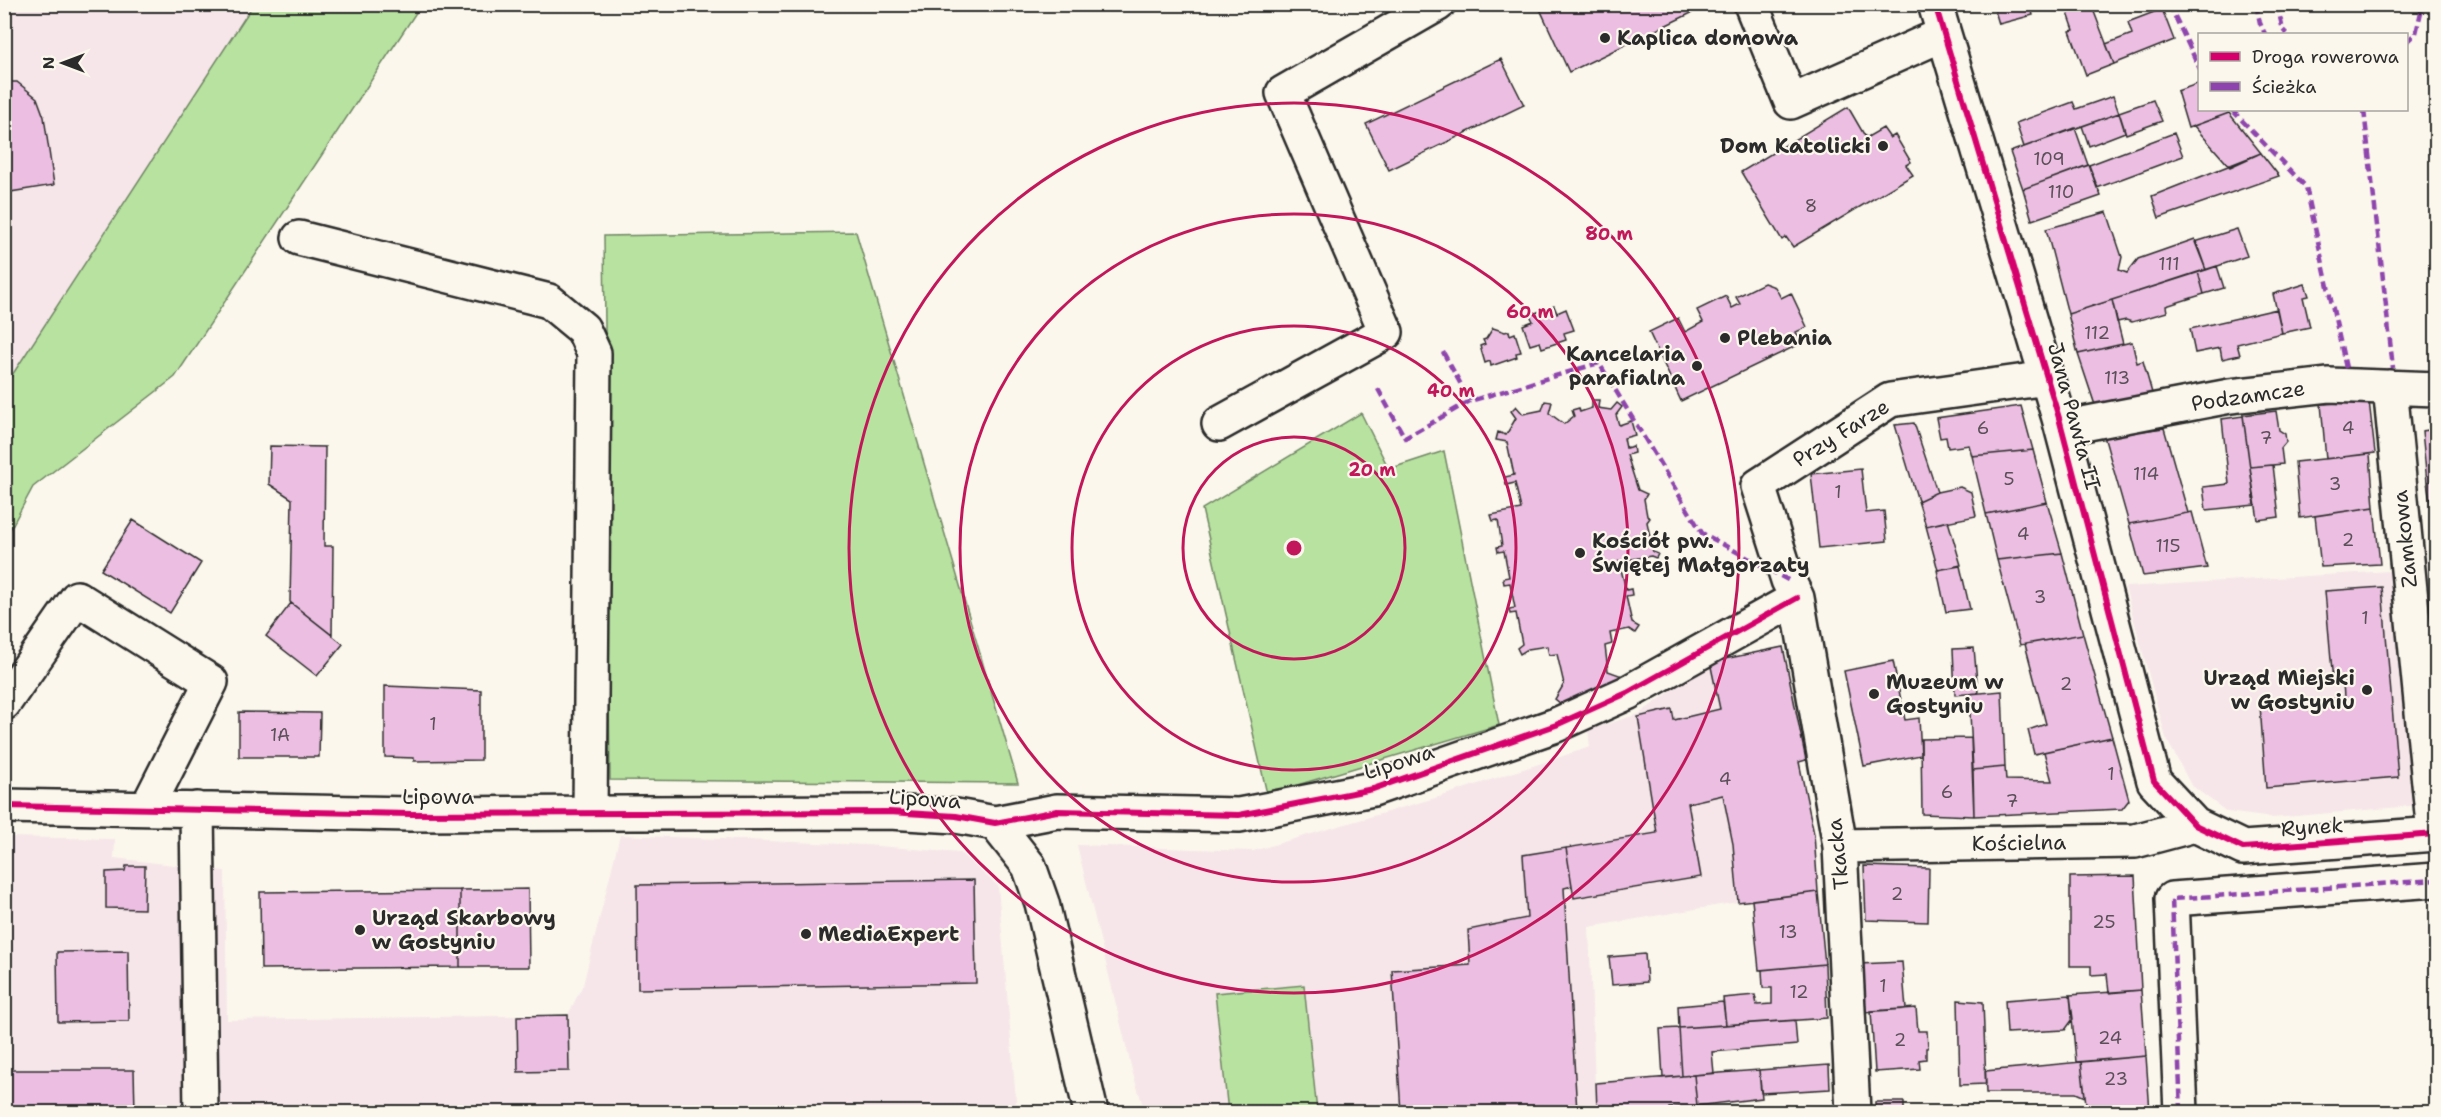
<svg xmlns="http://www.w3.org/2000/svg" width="2441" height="1117" font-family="'Shantell Sans',sans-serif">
<rect width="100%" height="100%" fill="#fbf7ec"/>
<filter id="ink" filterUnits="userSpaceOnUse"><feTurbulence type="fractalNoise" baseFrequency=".0167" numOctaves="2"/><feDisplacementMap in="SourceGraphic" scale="12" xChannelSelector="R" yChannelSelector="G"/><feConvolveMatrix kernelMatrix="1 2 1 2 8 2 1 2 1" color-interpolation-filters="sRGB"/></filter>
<g filter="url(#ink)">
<path fill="#f6e6e9" d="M5 5H253L5 386Z
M2390 571 2412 806 2272 818 2227 812 2191 785 2166 738 2125 587Z
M1782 648 1806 761 1799 763 1817 892 1738 902 1589 927 1596 1112H1145L1133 1074 1077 845 1253 851 1442 796 1590 747 1588 730 1639 714 1711 662Z
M620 835 867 845 960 853 998 886 1017 1112H5V837L115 839 114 858 225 871 227 1020 568 1015 583 985Z"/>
<path fill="#b7e29f" stroke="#718665" stroke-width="1.5" d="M253 5H421L175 377 33 487 5 539V386Z
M856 232 1018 783 610 780 604 236Z
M1361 413 1389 469 1444 451 1499 725 1267 794 1202 509Z
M1304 985 1317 1112H1228L1215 993Z"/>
<path fill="#ecbfe2" stroke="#2b2b2b" stroke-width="1.5" d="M1550 4H1710L1569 72 1540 9Z
M1993 4H2030L2033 15 1999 24Z
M2091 4 2114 64 2086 75 2070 31 2074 30 2068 13Z
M2162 9 2174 40 2114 64 2106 44 2132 34 2128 22Z
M1501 59 1524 105 1389 170 1366 124Z
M4 82H17L37 98 44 117 54 185 4 193Z
M2200 83V110H2226L2229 113 2188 128 2177 91Z
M2113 96 2119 113 2024 147 2016 123 2073 102 2076 109Z
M2153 100 2162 121 2126 134 2119 112Z
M1848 107 1866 138 1883 128 1890 138 1895 135 1911 162 1906 165 1913 175 1793 247 1786 237 1782 240 1741 172Z
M2119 113 2125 132 2089 146 2082 126Z
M2229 113 2261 153 2230 167 2194 126Z
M2075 128 2088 165 2023 189 2010 152Z
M2174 133 2183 156 2097 188 2089 165Z
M2261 153 2279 176 2159 218 2152 196Z
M2089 165 2101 196 2032 220 2023 189Z
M2107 212 2122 257 2119 270 2127 273 2138 259 2195 239 2206 270 2068 314 2046 229Z
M2237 229 2247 256 2206 270 2195 242Z
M2217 266 2224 288 2204 294 2198 272Z
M2198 272 2204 294 2166 306 2167 312 2132 322 2126 320 2117 322 2112 300Z
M1764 283 1775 287 1781 298 1791 293 1807 327 1796 332 1802 343 1681 401 1649 332 1678 318 1685 332 1703 322 1697 310 1726 296 1732 308 1740 304 1736 297Z
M2305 284 2309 296 2303 297 2310 327 2282 333 2273 294Z
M2112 300 2123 344 2078 354 2068 314Z
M1554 306 1557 313 1566 309 1574 330 1564 333 1566 340 1542 348 1540 342 1530 345 1523 325 1533 321 1530 315Z
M2277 309 2282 333 2237 344 2240 355 2222 359 2220 348 2195 353 2190 329Z
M1493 328 1505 332 1509 331 1510 335 1515 333 1521 352 1516 353 1517 357 1491 366 1490 361 1485 363 1480 346 1485 344 1483 340 1486 339Z
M2132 342 2137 363 2143 361 2152 393 2096 408 2078 354Z
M1592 400H1599L1598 408 1611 410 1617 403 1622 407 1616 415 1619 425 1631 421 1635 435 1624 438 1626 448 1633 446 1634 453 1627 455 1638 490 1647 494 1644 499 1647 516 1650 518 1647 522 1653 552 1658 554 1656 558 1651 556 1619 561 1626 590 1631 589 1632 595 1626 596 1632 623 1639 627 1635 633 1629 629 1610 633 1612 644 1605 646 1608 671 1625 677 1565 707 1555 699 1564 684 1557 654 1549 655 1547 646 1528 649 1520 654 1517 648 1522 644 1516 613 1510 614 1509 609 1515 608 1510 583 1504 584 1503 578 1509 577 1504 551 1498 552 1497 547 1502 546 1498 520 1493 521 1491 515 1521 509 1515 483 1506 485 1505 477 1514 475 1507 442 1496 440 1498 432 1506 435 1516 418 1511 411 1516 406 1523 414 1542 410 1545 401 1552 402 1549 413 1564 424 1574 416 1572 410 1579 408 1580 412 1592 408Z
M2369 401 2375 453 2326 459 2321 404Z
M2021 406 2033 450 1972 456 1969 445 1948 448 1946 437 1940 438 1936 418Z
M2276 411 2279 430 2285 434 2286 442 2281 448 2283 464 2250 467 2243 415Z
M2243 416 2255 505 2206 510 2203 487 2229 484 2222 419Z
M1914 423 1937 492 1918 501 1895 425Z
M2164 428 2188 513 2129 524 2104 436Z
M2436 429V480L2427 482 2422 431Z
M270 446 325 447 324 546H333L332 635 290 602 292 499 269 484Z
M2033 450 2047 502 1986 514 1972 456Z
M2370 454 2374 507 2300 518 2295 462Z
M2273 465 2279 517 2258 520 2250 467Z
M1861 469 1866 513 1884 511 1887 541 1819 548 1811 474Z
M2436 480V539L2427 482Z
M1960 487 1971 492 1976 516 1926 526 1918 501 1937 492Z
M2047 502 2062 553 1997 560 1986 514Z
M2374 507 2380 564 2321 567 2315 516Z
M2192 512 2207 568 2143 576 2129 524Z
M133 520 201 563 170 613 101 570Z
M1948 521 1961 565 1938 570 1926 526Z
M2062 553 2083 634 2020 645 1997 560Z
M1960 566 1970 609 1946 612 1937 570Z
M2382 587 2398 777 2266 788 2260 705 2344 698 2343 681 2333 682 2325 591Z
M291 603 343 644 317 676 266 636Z
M2083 634 2112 737 2034 754 2028 730 2046 724 2025 644Z
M1783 647 1806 760 1799 762 1814 834 1818 892 1738 902 1733 844 1723 795 1688 803 1701 877 1574 898 1566 848 1657 833 1638 717 1672 709 1674 720 1720 709 1710 662Z
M1974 648 1978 693 1955 695 1953 649Z
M1893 661 1905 720 1919 718 1921 755 1864 766 1844 671Z
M385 686 481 690V760L414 761V758L385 757Z
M2002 691 2005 767 1973 770 1969 694Z
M239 712 320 713 319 757H239Z
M2112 737 2129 800 2122 809 1974 816 1973 770 2005 767 2006 780 2052 781 2044 752Z
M1971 738 1974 816 1922 814 1921 739Z
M1566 848 1572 886 1564 888 1577 1112H1401L1392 970 1470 965 1468 930 1527 918 1523 855Z
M126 866H145L144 909 106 908V872L125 871Z
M1864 866 1929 868 1928 922 1866 920Z
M2135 876 2141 990 2109 993 2107 974 2091 975V966H2070V877Z
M974 880 976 983 638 989 637 885Z
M528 889 529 967H460V890Z
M460 890V967L261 969 260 892Z
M1818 892 1825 964 1759 970 1752 900Z
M128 951 129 1021 58 1022 57 952Z
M1645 954 1647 982 1612 985 1609 957Z
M1902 962 1906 1009 1863 1012 1859 964Z
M1825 964 1827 1018 1726 1025 1723 998 1755 995 1757 1005 1772 1004V988H1763L1762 970Z
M2141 990 2146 1056 2076 1062 2070 995Z
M2070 995 2073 1019 2065 1030 2007 1033 2005 1000Z
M1958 1000 1983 1002 1986 1084 1960 1085Z
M1723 1002 1726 1025 1679 1028 1678 1006Z
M1916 1008 1918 1031H1927L1928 1048H1926V1059L1919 1060 1920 1069 1875 1072 1871 1011Z
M568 1015 569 1071 518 1072 517 1016Z
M1795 1020 1797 1045 1712 1052 1714 1073 1682 1076 1679 1028Z
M1679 1028 1682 1076 1663 1078 1660 1029Z
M2146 1056 2150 1112H2087L2081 1062Z
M2081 1062 2085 1097 2076 1093H1986L1985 1071Z
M1829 1065 1830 1089 1761 1093 1759 1070Z
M4 1070H134L135 1112H4Z
M1759 1070 1762 1098 1697 1106 1694 1075Z
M1694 1075 1697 1106 1669 1108 1670 1112H1597L1596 1083Z
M1875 1102H1904V1112H1875Z
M2075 1108 2086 1109 2087 1112H2039V1110Z"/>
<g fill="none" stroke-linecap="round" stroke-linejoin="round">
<defs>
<path id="minor" d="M1751 4 1791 102 1944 34
M1935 4 2059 418 2154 781 2195 825 2243 848 2436 834
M299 238 549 301 583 329 594 353 590 813
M2390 387 2434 834
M1219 424 1386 332 1283 93 1438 4
M2062 428 2230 396 2329 385 2436 389
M4 703 77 598 211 682 147 808
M4 806 410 814 889 812 956 816 995 823 1057 811 1239 815 1373 789 1556 725 1627 693 1797 598
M197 809 201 1112
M995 823 1029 866 1042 903 1091 1112
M1840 846 2135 841 2195 825
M1853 1112 1840 846 1797 598 1788 580 1758 486 1890 400 2047 378
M2181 1112 2172 899 2436 880"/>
</defs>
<use href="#minor" stroke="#2b2b2b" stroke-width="38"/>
<use href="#minor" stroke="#fbf7ec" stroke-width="33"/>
<path stroke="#8e44ad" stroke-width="4.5" stroke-dasharray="9 4.5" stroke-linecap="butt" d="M2169 4 2200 69
M2256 4 2260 23 2265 34
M2277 4 2283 30 2287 34
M2406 42 2416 33 2423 4
M2232 110 2306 187 2346 368
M2364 110 2393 368
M1443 352 1470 401
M1378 389 1405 438 1470 401 1599 363 1702 533 1788 580
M2181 1112 2172 899 2436 880"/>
<defs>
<path id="cycleway" d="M1935 4 2059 418 2154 781 2195 825 2243 848 2436 834
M4 806 410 814 889 812 956 816 995 823 1057 811 1239 815 1373 789 1556 725 1627 693 1797 598"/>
</defs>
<use href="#cycleway" stroke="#fbf7ec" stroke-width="10"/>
<use href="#cycleway" stroke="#d6006c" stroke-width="6"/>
</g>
</g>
<g fill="none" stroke="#c2185b" stroke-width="3">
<circle cx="1294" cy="548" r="111"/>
<circle cx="1294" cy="548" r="222"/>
<circle cx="1294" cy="548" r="334"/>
<circle cx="1294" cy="548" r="445"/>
</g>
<g fill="#2b2b2b" stroke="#fbf7ec" stroke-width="2">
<circle cx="1605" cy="38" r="6"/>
<circle cx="1883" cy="146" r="6"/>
<circle cx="1725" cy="338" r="6"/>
<circle cx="1697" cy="366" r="6"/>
<circle cx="1580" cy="553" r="6"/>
<circle cx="2367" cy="690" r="6"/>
<circle cx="1874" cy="694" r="6"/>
<circle cx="360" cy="930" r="6"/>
<circle cx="806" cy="934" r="6"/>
</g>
<g text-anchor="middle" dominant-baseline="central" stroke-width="4.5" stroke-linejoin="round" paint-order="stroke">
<g font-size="18" fill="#5b5059">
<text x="2049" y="159">109</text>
<text x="2061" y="192">110</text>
<text x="1811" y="206">8</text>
<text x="2169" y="264">111</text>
<text x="2097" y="333">112</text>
<text x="2117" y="378">113</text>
<text x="1983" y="428">6</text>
<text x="2348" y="428">4</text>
<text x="2266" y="438">7</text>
<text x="2146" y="474">114</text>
<text x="2009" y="479">5</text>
<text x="2335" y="484">3</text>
<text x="1838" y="492">1</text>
<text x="2023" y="534">4</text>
<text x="2348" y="540">2</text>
<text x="2168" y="546">115</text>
<text x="2040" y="597">3</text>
<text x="2365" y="618">1</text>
<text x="2066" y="684">2</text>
<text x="433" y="724">1</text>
<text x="280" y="735">1A</text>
<text x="2111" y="774">1</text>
<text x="1725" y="779">4</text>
<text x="1947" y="792">6</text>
<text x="2012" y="801">7</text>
<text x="1897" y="894">2</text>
<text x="2104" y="922">25</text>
<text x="1788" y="932">13</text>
<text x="1883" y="986">1</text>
<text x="1799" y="992">12</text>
<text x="2110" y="1038">24</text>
<text x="1900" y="1040">2</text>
<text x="2116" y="1079">23</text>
</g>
<g font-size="21" font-weight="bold" fill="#2b2b2b" stroke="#fbf7ec" text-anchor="start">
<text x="1617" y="38">Kaplica domowa</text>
<text x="1871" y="146" text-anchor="end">Dom Katolicki</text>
<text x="1737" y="338">Plebania</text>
<text x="1685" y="354" text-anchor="end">Kancelaria<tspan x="1685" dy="24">parafialna</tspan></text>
<text x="1592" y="541">Kościół pw.<tspan x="1592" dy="24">Świętej Małgorzaty</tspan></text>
<text x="2355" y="678" text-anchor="end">Urząd Miejski<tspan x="2355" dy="24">w Gostyniu</tspan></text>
<text x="1886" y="682">Muzeum w<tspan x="1886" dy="24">Gostyniu</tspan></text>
<text x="372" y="918">Urząd Skarbowy<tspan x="372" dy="24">w Gostyniu</tspan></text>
<text x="818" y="934">MediaExpert</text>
</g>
<g font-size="21" fill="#2b2b2b" stroke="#fbf7ec">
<text transform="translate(2248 396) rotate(-8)">Podzamcze</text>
<text transform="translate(2074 416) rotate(75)">Jana Pawła II</text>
<text transform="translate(1841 433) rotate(-32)">Przy Farze</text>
<text transform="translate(2405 539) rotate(-96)">Zamkowa</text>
<text transform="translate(1399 762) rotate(-18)">Lipowa</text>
<text x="438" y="797">Lipowa</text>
<text transform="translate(925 799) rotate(4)">Lipowa</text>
<text transform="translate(2312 827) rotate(-4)">Rynek</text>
<text transform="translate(2019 843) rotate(-1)">Kościelna</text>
<text transform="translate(1838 854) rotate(-96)">Tkacka</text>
</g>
</g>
<circle cx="1294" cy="548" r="9" fill="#c2185b" stroke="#fbf7ec" stroke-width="3"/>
<g font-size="18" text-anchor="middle" font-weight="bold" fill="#c2185b" stroke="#fbf7ec" stroke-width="4.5" stroke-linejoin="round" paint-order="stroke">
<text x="1609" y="240">80 m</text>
<text x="1530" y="318">60 m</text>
<text x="1451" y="397">40 m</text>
<text x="1372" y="476">20 m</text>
</g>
<rect width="2441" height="1117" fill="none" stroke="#fbf7ec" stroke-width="24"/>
<rect x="12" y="12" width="2417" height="1093" fill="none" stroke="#2b2b2b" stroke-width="2" filter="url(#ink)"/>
<rect x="2198" y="33" width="210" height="78" fill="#fbf7ec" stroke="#a8a59f" stroke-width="1.5"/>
<rect x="2210" y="52" width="30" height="9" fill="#d6006c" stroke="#a8a59f" stroke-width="1.5"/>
<text x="2252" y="63" font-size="18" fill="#2b2b2b">Droga rowerowa</text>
<rect x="2210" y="82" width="30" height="9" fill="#8e44ad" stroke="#a8a59f" stroke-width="1.5"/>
<text x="2252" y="93" font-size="18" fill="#2b2b2b">Ścieżka</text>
<g transform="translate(63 63) rotate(270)" stroke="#fbf7ec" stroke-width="4.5" paint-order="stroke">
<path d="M0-4.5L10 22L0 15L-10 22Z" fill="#2b2b2b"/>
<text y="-9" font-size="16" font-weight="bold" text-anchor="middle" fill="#2b2b2b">N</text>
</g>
</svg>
